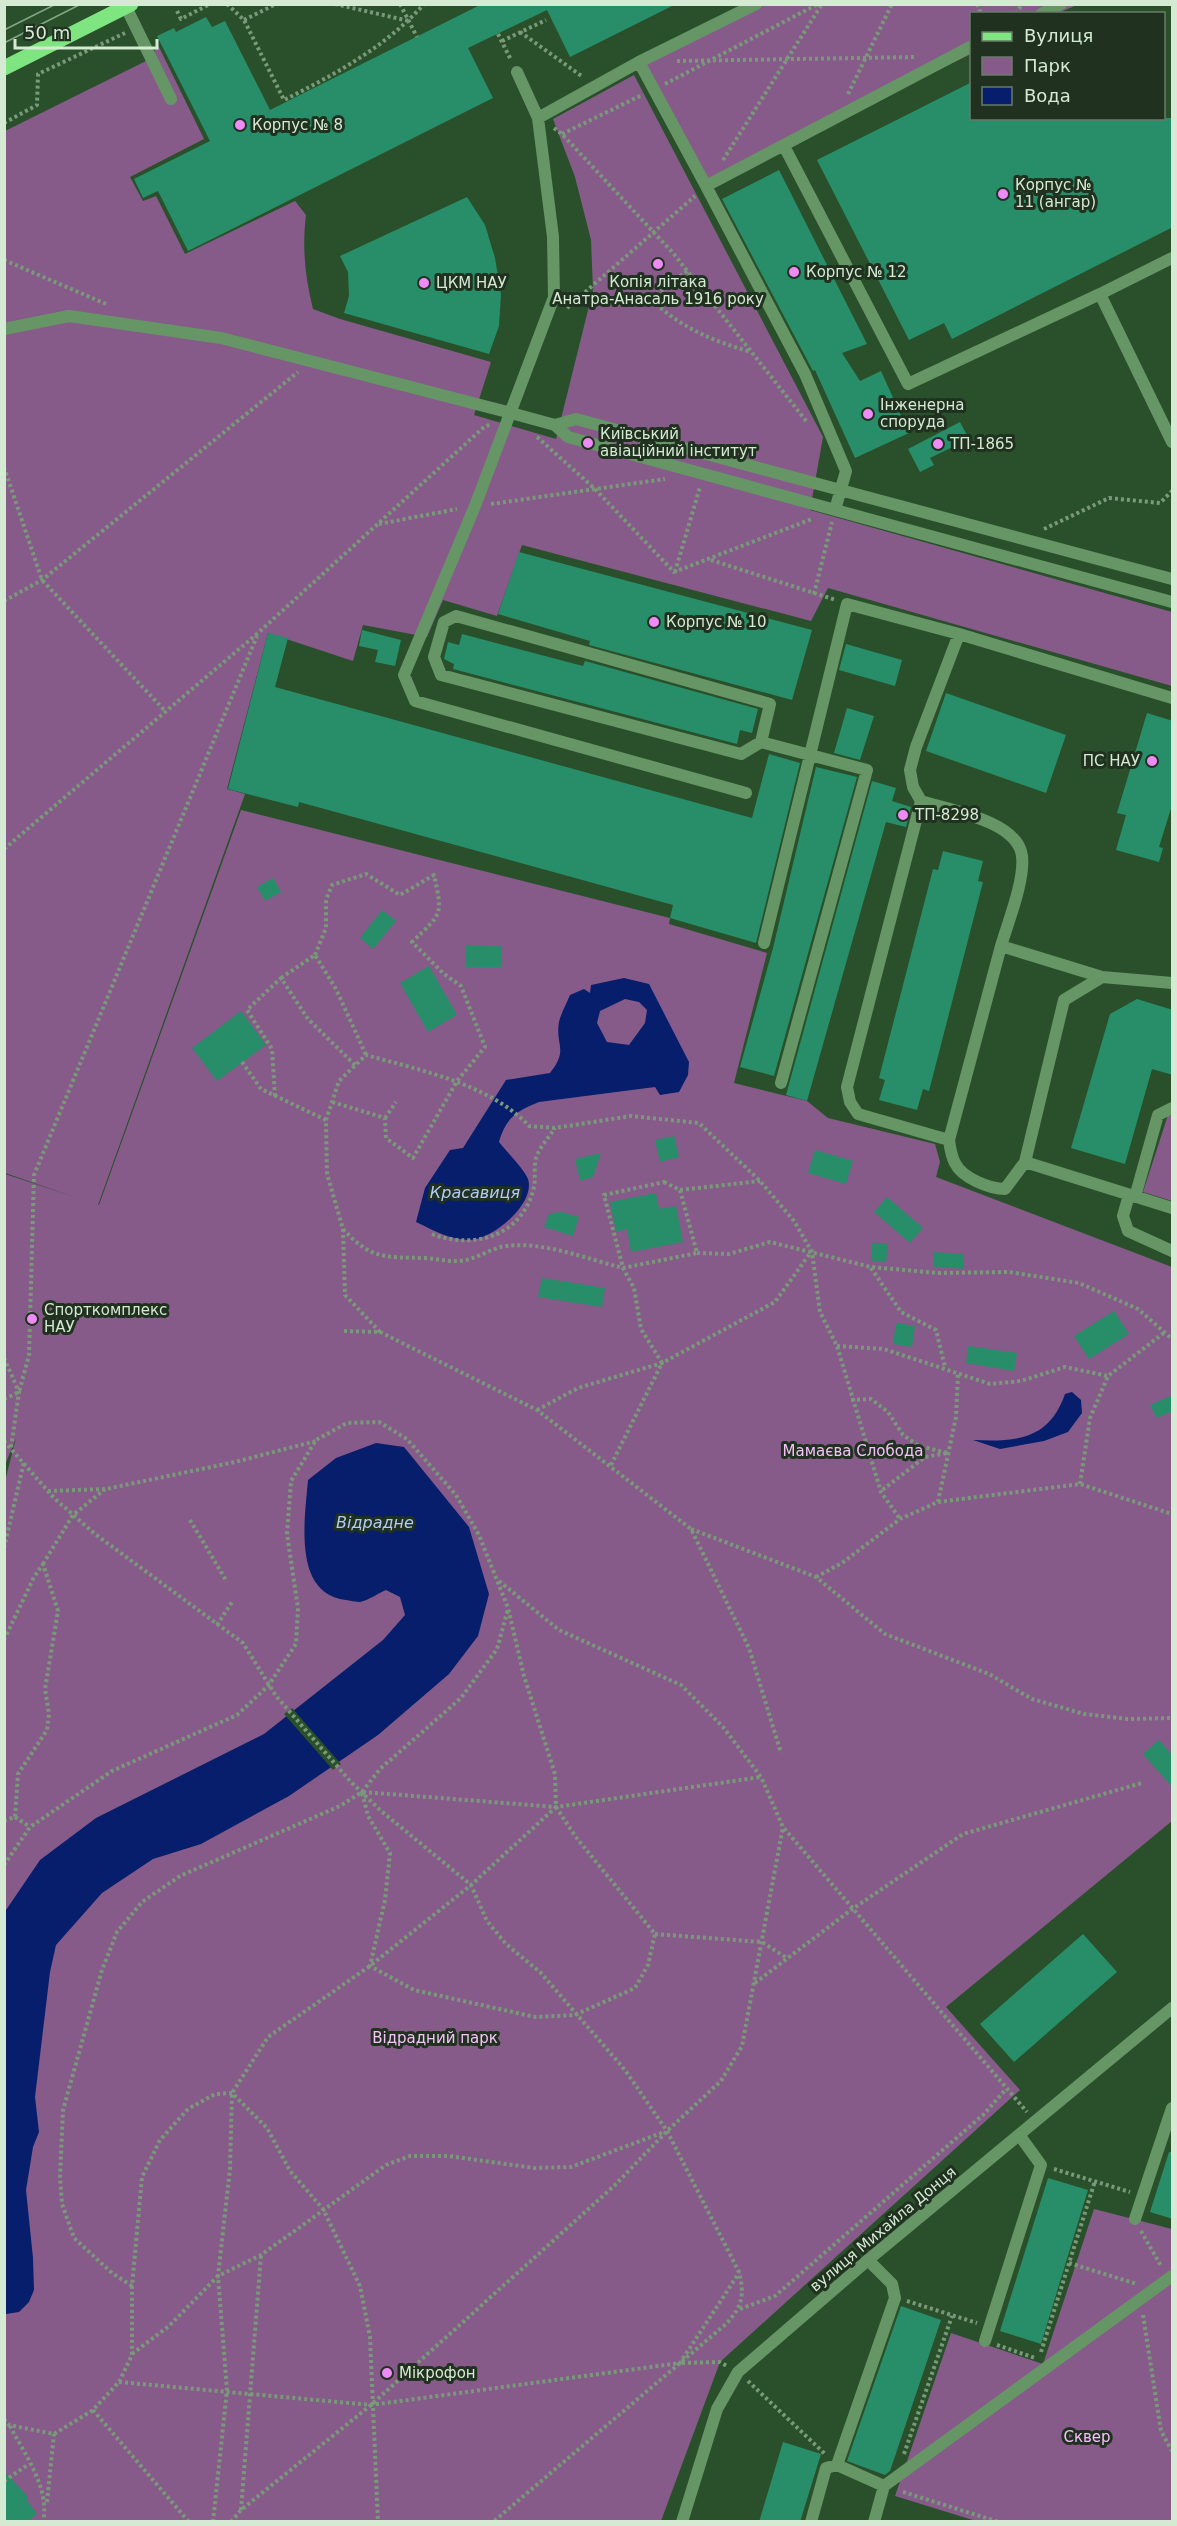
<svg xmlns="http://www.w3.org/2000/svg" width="1177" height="2526" font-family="'DejaVu Sans',sans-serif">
<rect width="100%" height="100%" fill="#29502a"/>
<path fill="#865b89" d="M752 5H1077L1058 13 972 14 971 54 706 184 639 61Z
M157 43 204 139 130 177 143 201 156 196 185 254 295 201 306 215C302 248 305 277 313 309L340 319 491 362 474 415 556 439 593 290 591 240 575 177 553 119 634 75 823 437 810 510 1172 612V686L828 588 811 621 522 545 497 616 443 600 427 637 363 625 353 661 268 633 227 789 245 794 98 1205 5 1173V131L146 61 153 57Z
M241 810 670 918 669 924 767 953 734 1083 807 1101 828 1118 935 1144 940 1162 936 1177 1172 1267V1821L946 2007 1020 2090 720 2362 661 2521H5L4 1485 16 1438 5 1465V1174L99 1205Z
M1168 1115 1172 1116V1201L1143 1192Z
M1094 2209 1172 2229V2521H976L895 2496 951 2333 1043 2364Z"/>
<path fill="#061e6b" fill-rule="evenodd" d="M624 978 649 984 689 1062 688 1075 679 1092 660 1095 655 1087 539 1102C516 1111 506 1118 499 1142 506 1151 524 1169 528 1179 536 1204 492 1240 469 1240 450 1240 433 1230 416 1222L425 1188 450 1150 463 1148 506 1080 550 1073C569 1049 555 1046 559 1022 561 1013 567 1003 570 995L584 989 590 993 591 985ZM625 999 639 1002 647 1010 645 1023 629 1045 607 1042 597 1023 600 1011Z
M1072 1392 1081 1400 1082 1413 1068 1432 1044 1441 1000 1449 973 1440C1016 1442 1049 1440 1065 1394Z
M376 1443 404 1447 469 1527 489 1594 478 1636 449 1674 378 1735 289 1796 201 1844 153 1859 102 1893 56 1945 50 1972 35 2097 39 2132 33 2147 26 2190 33 2258 34 2290 29 2302 19 2312 6 2314 4 1913 40 1860 96 1818 264 1734 383 1640 405 1615 400 1597 386 1590C379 1593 369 1600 360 1602 357 1602 351 1601 346 1600 292 1594 305 1518 308 1480L336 1458Z"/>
<path fill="#29502a" d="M292 1708 341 1764 333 1770 284 1714Z"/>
<path fill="#278e69" d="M482 4H676L570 57 547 10 468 48 493 98 188 251 158 191 143 198 134 179 210 141 157 36 174 28 176 32 206 17 212 27 225 21 270 110Z
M972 82V118H1173V227L952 339 944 323 909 340 817 160Z
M779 170 867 344 842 353 860 381 881 371 909 433 855 458 815 370 813 371 722 199Z
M467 197 485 225 495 258 501 294 499 326 489 354 344 313 349 296 348 272 340 256Z
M960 422 969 439 930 458 934 465 920 472 908 449Z
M519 552 812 630 792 700 589 645 590 641 498 614Z
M362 630 401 640 395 666 375 662 378 650 359 646Z
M268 633 288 638 275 687 752 818 769 754 800 763 756 943 670 918 673 905 299 802 298 807 228 789Z
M462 634 583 666 585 661 758 709 752 733 740 730 737 744 453 669 454 664 444 659 448 642 459 645Z
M846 644 902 660 895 686 839 670Z
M946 693 1066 735 1046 793 926 751Z
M847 708 874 716 860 760 834 753Z
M1147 713 1173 721V802L1159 847 1163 848 1159 862 1116 850 1126 815 1117 813Z
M816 767 857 777 774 1076 740 1067 773 948Z
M872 781 896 788 892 801 911 807 906 827 886 822 807 1101 786 1095Z
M943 851 983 861 978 881 983 882 929 1091 923 1089 917 1110 879 1100 885 1080 879 1078 933 869 938 870Z
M273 878 281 892 265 901 257 887Z
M382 910 396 921 373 949 360 938Z
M465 945 502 946V967H465Z
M429 966 457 1015 428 1032 400 983Z
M1137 999 1173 1010V1075L1152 1069 1125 1164 1071 1148 1110 1014Z
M241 1011 266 1045 217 1081 192 1048Z
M674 1136 679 1157 660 1162 655 1140Z
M815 1150 853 1161 846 1184 808 1173Z
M601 1153 593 1177 580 1181 575 1159Z
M656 1193 659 1209 676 1206 683 1242 631 1252 627 1229 616 1232 610 1202Z
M887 1197 923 1228 910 1243 874 1212Z
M561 1212 579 1217 573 1236 544 1227 549 1214Z
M872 1243 888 1244 886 1262 871 1261Z
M934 1252 964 1254V1269L933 1267Z
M542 1278 605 1288 602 1307 538 1297Z
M1114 1311 1129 1334 1089 1359 1074 1336Z
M896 1323 915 1326 912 1347 893 1344Z
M968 1346 1017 1353 1014 1371 966 1363Z
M1173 1395V1411L1157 1418 1150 1405Z
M1159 1740 1173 1756V1788L1143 1754Z
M1083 1934 1117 1972 1014 2062 980 2024Z
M1169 2152H1173V2219L1150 2212Z
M1048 2178 1088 2190 1041 2344 1000 2331Z
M901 2306 941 2320 890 2471 885 2475 847 2461Z
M783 2442 821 2454 800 2522H759Z
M4 2471 28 2497 26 2499 37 2514 27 2522H4Z"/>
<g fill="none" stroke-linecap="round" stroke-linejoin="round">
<path stroke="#7a997a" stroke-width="4" stroke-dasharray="3 3" stroke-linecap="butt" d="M227 4 244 20 284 100C334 75 387 46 424 4
M335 4 409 21
M400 4 417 37
M977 4 981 14
M177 11 181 19 210 4
M1016 14 1022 4
M244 20 276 4
M520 32 583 77
M498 34 511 60
M502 41 546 20
M677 61 916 57
M665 84 818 4
M848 94 892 4
M4 123 37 105 38 74 125 33
M554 128 562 134 673 253 807 422
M562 134 642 95
M723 160 822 4
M4 260 106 304
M687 271 650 299C682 328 710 340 751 352
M567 308 695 196
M537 437 595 489 674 572 812 519
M4 467 42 580 166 712
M491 504 665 479
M379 524 457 509
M1044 529 1109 498 1160 503 1172 491
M711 560 836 600
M675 572 700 487
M814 594 832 522
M4 601 42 580 298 372
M4 849 258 633 483 428 490 424
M315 955 326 928V900L332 885 366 874 400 895 434 875C443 916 442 913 412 942L444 974 461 986 485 1047 457 1081 413 1158 386 1138 385 1118 332 1102
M281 978 315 955 336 989 366 1055
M242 1062 261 1089 326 1120
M275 1096 272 1049 247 1010 281 978 308 1019 355 1065
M385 1118 396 1102
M664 1182 680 1190 697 1253 623 1268 604 1195Z
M680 1190 760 1181
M343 1229C371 1260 386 1257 425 1258 440 1259 452 1263 466 1260 480 1257 492 1248 506 1246 543 1241 587 1259 623 1268L634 1288 641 1329 662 1363 611 1465
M432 1234C474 1250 523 1236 534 1187 536 1177 533 1165 537 1155 541 1146 549 1137 555 1128
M697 1253 729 1254 770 1242 871 1267 938 1273 1009 1272 1079 1283 1138 1309 1172 1339
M871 1268 901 1312 936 1330 945 1367
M344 1331 380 1332 537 1410 691 1529 749 1648 781 1753
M380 1332 345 1295 343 1229 327 1174 326 1120 339 1081 366 1055C419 1070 490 1084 529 1126L555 1128 631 1116 699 1123 760 1181 794 1221 812 1252 820 1312 837 1346 881 1492 900 1519
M837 1346 884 1349 990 1384 1021 1381 1065 1367 1108 1376
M4 1358 19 1392 11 1448
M4 1399 19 1392 29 1355 34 1175 257 636
M851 1400 871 1399 888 1412 903 1435 919 1446 948 1453 925 1457 881 1491
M537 1410 578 1388 662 1363 775 1302 811 1252
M4 1441 54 1498 95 1534 243 1643 276 1696 350 1781 380 1810 471 1885 487 1921 506 1944 540 1972 625 2070 667 2131 739 2272C745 2295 742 2307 726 2324L493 2522
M1080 1484 1090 1418 1108 1376 1165 1332
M48 1491 106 1489 235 1462 316 1441
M938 1502 956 1417 958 1374
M190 1520 227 1582
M691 1529 816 1577 885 1634 989 1674 1032 1699 1084 1714 1128 1719 1172 1718
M4 1548 24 1462
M43 1564 73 1515 105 1489
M816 1577 842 1563 900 1519 938 1502 1080 1484 1172 1514
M499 1581 559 1630 681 1685 723 1727 761 1777 783 1827 1027 2112
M217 1625 232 1602
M4 1640 34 1577 43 1564 58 1611 45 1689 49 1714 47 1730 18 1774 15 1817 4 1821
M363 1792 556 1807 761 1777
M15 1817 30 1827
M4 1865 30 1827 112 1771 237 1715 268 1686 296 1644 298 1608 287 1534 291 1481 316 1440 347 1423 379 1422 407 1439 456 1495 479 1535 508 1608 524 1676 555 1774 556 1807 575 1836 655 1934 648 1965 635 1988 575 2015 535 2017 414 1990 370 1966 385 1900 390 1853 368 1816 362 1792
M655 1934 762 1942 787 1958
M755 1983 851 1910 963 1834 1142 1783
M1054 2169 1130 2192
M1141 2231 1161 2266
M1069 2263 1137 2284
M132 2286 112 2273 74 2238 62 2204 60 2177 63 2110 102 1970 117 1932 142 1902 180 1876 340 1806 362 1792 380 1769 461 1698 497 1649 508 1609
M907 2301 977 2323
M740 2309 775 2296 984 2114 1006 2089
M1143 2315 1161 2431 1172 2451
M997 2345 1035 2358
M1041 2352 1095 2181
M132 2354 169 2326 218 2276 261 2255 386 2165 410 2156H449L534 2168 571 2167 664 2132
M682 2363 720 2362 727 2366
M748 2381 825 2454
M119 2382 371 2405 680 2363 739 2273
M93 2410 189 2522
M4 2419 9 2425 54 2434 93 2410 119 2382 132 2355V2286L142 2177 160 2140 188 2109 215 2094 232 2093 267 2128 290 2171 323 2209 360 2286 370 2337 378 2522
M10 2426C25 2455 50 2488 43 2522
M904 2454 952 2316
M4 2481 29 2464
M903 2492 999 2522
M47 2502 54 2434
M241 2510 261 2255
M213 2522 227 2390 218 2276 230 2169 232 2093 268 2037 370 1966 471 1885 556 1807
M231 2522 241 2510 371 2405 615 2185 667 2131 721 2081 742 2046 783 1827"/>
<path stroke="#669666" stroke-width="12" d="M126 7 171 99
M1041 14 1061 4
M639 62 706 186
M517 72 538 118
M784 146 908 384 1100 294 1172 442
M1100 294 1172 258
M4 329 69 316 221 338 511 413 555 425 568 437 1172 602
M555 425 576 419 1172 579
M835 510 846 471 805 374 706 186 972 46
M761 742 770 704 456 616 444 622 434 657 441 675 741 754 761 742 867 770 781 1083
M746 793 415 701 404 675 475 506 554 297 553 237 538 118 639 62 756 4
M921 801 913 787 910 770 916 747 959 634
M764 943 847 604 959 634 1172 698
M1102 977 1064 1000 1025 1162 1005 1189C990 1189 962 1178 955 1163 951 1156 950 1147 949 1140L1001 946 1102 977 1172 983
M949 1140 858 1114 850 1102 847 1087 921 801C949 810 1018 821 1022 856 1025 880 1008 922 1001 946
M1025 1162 1172 1208
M1129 1195 1123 1216 1128 1231 1172 1251
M1135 1197 1158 1115 1172 1108
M1135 2219 1172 2108
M985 2341 1041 2165 1020 2136
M837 2465 895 2298 892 2284 868 2260
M811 2522 826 2468 837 2465 884 2486
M874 2522 884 2486 1172 2276"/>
<path stroke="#669666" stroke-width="12" d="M682 2522 717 2409 738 2372 868 2260 1172 2008"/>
<path stroke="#7ee581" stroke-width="15" d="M4 68 131 4"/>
<path stroke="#86a486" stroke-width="1.5" d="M4 30 56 4
M4 43 81 4"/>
</g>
<g fill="#ef8bf7" stroke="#203120" stroke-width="2">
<circle cx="240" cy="125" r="6"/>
<circle cx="1003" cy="194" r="6"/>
<circle cx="658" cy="264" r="6"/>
<circle cx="794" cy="272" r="6"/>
<circle cx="424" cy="283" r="6"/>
<circle cx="868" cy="414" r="6"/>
<circle cx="588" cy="443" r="6"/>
<circle cx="938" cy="444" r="6"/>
<circle cx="654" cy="622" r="6"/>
<circle cx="1152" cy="761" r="6"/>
<circle cx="903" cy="815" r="6"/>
<circle cx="32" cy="1319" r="6"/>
<circle cx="387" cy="2373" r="6"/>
</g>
<g text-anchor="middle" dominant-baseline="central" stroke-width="6" stroke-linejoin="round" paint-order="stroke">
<g font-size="15" fill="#d4ead3" stroke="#203120" text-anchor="start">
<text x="252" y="125">Корпус № 8</text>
<text x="1015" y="185">Корпус №<tspan x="1015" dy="17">11 (ангар)</tspan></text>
<text x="806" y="272">Корпус № 12</text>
<text x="658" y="282" text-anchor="middle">Копія літака<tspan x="658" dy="17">Анатра-Анасаль 1916 року</tspan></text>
<text x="436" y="283">ЦКМ НАУ</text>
<text x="880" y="405">Інженерна<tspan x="880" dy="17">споруда</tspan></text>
<text x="600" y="434">Київський<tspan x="600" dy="17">авіаційний інститут</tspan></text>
<text x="950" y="444">ТП-1865</text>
<text x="666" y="622">Корпус № 10</text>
<text x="1140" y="761" text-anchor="end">ПС НАУ</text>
<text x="915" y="815">ТП-8298</text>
<text x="44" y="1310">Спорткомплекс<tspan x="44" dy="17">НАУ</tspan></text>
<text x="399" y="2373">Мікрофон</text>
</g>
<g font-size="15" fill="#f7c0fb" stroke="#203120">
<text x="853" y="1451">Мамаєва Слобода</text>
<text x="435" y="2038">Відрадний парк</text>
<text x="1087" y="2437">Сквер</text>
</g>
<g font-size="15" fill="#d4ead3" stroke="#203120">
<text transform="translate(883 2229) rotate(-40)">вулиця Михайла Донця</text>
</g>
<g font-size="16" font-style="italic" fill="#b4caf6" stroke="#203120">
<text x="475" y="1192">Красавиця</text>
<text x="375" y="1522">Відрадне</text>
</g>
</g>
<rect width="1177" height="2526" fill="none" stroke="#d4ead3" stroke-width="12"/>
<rect x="970" y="12" width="195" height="108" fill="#203120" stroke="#687b68" stroke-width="1.5"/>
<rect x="982" y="32" width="30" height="9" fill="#7ee581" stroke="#687b68" stroke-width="1.5"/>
<text x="1024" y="42" font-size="18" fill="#d4ead3">Вулиця</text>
<rect x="982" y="57" width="30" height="18" fill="#865b89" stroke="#687b68" stroke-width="1.5"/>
<text x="1024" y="72" font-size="18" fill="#d4ead3">Парк</text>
<rect x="982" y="87" width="30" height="18" fill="#061e6b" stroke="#687b68" stroke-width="1.5"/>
<text x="1024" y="102" font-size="18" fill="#d4ead3">Вода</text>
<path d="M15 39v9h142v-9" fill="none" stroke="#d4ead3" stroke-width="3"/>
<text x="24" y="39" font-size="18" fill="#d4ead3" stroke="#203120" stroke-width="4.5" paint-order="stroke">50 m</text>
</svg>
